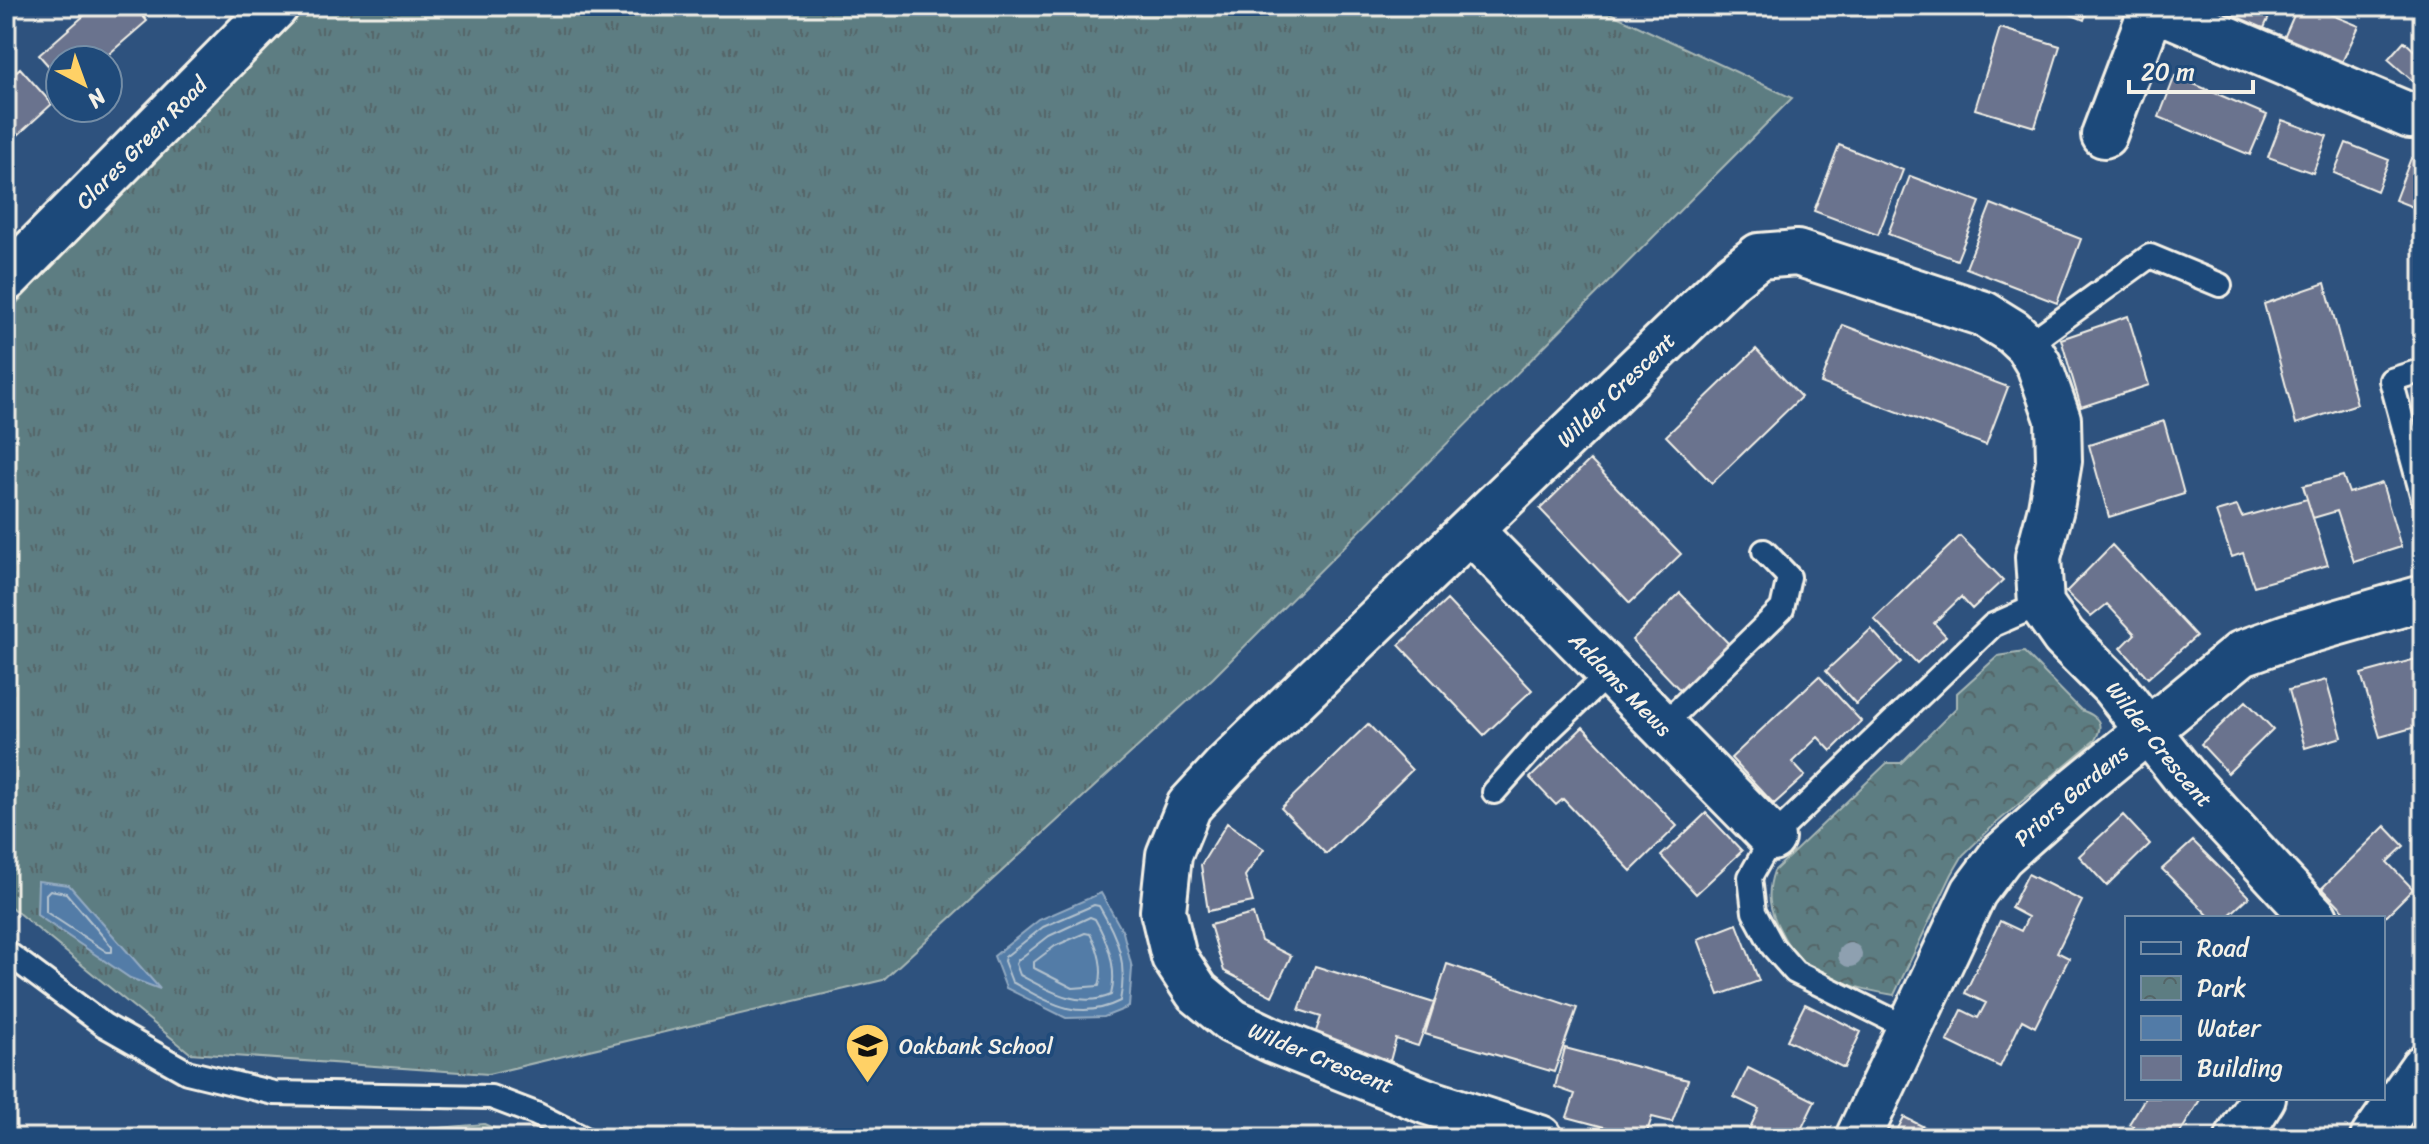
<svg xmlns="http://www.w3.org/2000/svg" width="2429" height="1144" font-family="Sriracha,sans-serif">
<defs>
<pattern id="grass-tufts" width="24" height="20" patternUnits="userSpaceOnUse" patternTransform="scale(2)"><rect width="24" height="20" fill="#5d7d82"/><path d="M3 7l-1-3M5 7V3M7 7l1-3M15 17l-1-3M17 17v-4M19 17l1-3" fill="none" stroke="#546567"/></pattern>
<pattern id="park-crowns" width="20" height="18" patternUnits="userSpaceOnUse" patternTransform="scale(2)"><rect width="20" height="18" fill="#5d7d82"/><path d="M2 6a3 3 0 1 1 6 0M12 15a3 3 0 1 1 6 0" fill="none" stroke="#546567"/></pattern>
</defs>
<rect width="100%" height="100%" fill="#2e527e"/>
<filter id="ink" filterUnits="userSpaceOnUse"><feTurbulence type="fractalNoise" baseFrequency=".0125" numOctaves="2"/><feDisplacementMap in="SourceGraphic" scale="16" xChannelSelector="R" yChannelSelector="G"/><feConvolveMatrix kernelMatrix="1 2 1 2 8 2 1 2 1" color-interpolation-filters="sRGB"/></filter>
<g filter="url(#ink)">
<path fill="url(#grass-tufts)" stroke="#a8b7b5" stroke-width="2" d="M305 6H1595L1792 98 1213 678 883 980 488 1074 190 1053 6 903V314Z
M484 1124 516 1138H325Z"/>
<path fill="url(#park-crowns)" stroke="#a8b7b5" stroke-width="2" d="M2024 652 2081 710C2098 716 2105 723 2095 740L1994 825 1963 855 1952 874 1894 995C1863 990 1832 982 1806 965 1795 957 1786 942 1780 930 1769 909 1766 894 1774 871L1887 763H1901L1957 707V693L1998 656Z"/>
<path fill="#527ba7" stroke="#93aac1" stroke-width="2" d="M38 881 69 885 160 989 130 978 37 915Z
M1101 893 1123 932 1132 968 1129 1007 1104 1017 1066 1018 1006 988 994 956 1039 920Z"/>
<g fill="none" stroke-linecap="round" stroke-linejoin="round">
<path stroke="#b3c2ce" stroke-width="2" d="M50 890 66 893 112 947V952H107L46 912V894Z
M1094 905 1099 906C1118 938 1128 963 1120 1001 1078 1022 1050 1003 1012 982L1004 961 1005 957 1043 927Z
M1090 917 1095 919C1108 942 1118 968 1111 995 1078 1009 1048 990 1020 975L1016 964 1018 960 1049 936Z
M1085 933 1090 934C1099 949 1104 970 1099 986L1073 988 1034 968V962L1055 946Z"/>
</g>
<path fill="#6b738e" stroke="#f4f1e8" stroke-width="2" d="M95 6H134L147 21 102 60H60V79L39 55Z
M2050 6H2089L2084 20Z
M2201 6H2274L2259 39Z
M2298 6H2310L2359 26 2337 73 2280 47Z
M2000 28 2060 46 2035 127 1975 109Z
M2404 41 2420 56 2423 52V90L2388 59Z
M20 68 52 104 6 146V81Z
M2175 76 2267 115 2250 155 2159 117Z
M2282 120 2327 136 2313 173 2268 157Z
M2346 143 2389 160 2377 191 2334 173Z
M1839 145 1903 170 1878 235 1814 211Z
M2411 158 2423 163V211L2395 200Z
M1910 176 1980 202 1957 260 1888 234Z
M1991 204 2081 239 2057 303 1966 268Z
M2325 283 2357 404 2296 424 2264 304Z
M2128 316 2149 385 2081 407 2061 339Z
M1843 325 2008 387 1986 445 1821 383Z
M1756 349 1801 397 1712 483 1666 436Z
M2164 421 2184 494 2109 517 2089 445Z
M1590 460 1681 554 1630 603 1540 509Z
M2343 476 2349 493 2382 483 2401 547 2354 562 2337 511 2313 518 2303 486Z
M2307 499 2328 565 2254 586 2243 553 2232 557 2216 512 2237 506 2242 517Z
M1960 536 2003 580 1972 609 1961 597 1934 623 1946 636 1917 663 1874 619Z
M2112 545 2196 636 2148 678 2121 648 2135 634 2107 604 2091 617 2066 592Z
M1680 593 1729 644 1681 691 1632 640Z
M1447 600 1532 690 1484 735 1399 645Z
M1871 629 1901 662 1856 704 1826 671Z
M2423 657V725L2380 737 2361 674Z
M1819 676 1861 721 1831 751 1818 737 1792 762 1805 776 1774 804 1731 758Z
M2326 680 2342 737 2305 748 2289 690Z
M2246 701 2273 729 2228 773 2201 744Z
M1368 724 1412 770 1326 854 1281 808Z
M1583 727 1677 826 1631 871 1563 799 1556 805 1530 778Z
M1706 813 1742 851 1696 894 1661 856Z
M2123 815 2150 844 2107 886 2079 856Z
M1227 823 1264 849 1245 876 1253 902 1208 911 1201 865Z
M2385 826 2404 846 2387 862 2413 889 2383 919 2351 918 2322 888Z
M2193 841 2249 897 2226 918H2211L2162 869Z
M2028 874 2082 901 2057 952 2069 958 2035 1027 2022 1020 2000 1067 1947 1041 1962 1010 1978 1018 1986 1003 1965 993 2000 921 2021 931 2028 917 2011 908Z
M1253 914 1261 941 1291 956 1272 996 1224 971 1210 925Z
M1737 924 1759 981 1719 995 1698 939Z
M1447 964 1577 1008 1554 1072 1425 1034Z
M1315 966 1434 1003 1418 1046 1396 1039 1390 1061 1314 1037 1321 1017 1299 1010Z
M1805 1004 1861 1032 1844 1068 1787 1040Z
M1565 1048 1688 1080 1672 1122 1652 1117 1645 1138 1567 1117 1575 1094 1555 1087Z
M1748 1068 1815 1101 1797 1138H1750L1746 1136 1759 1109 1734 1097Z
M2145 1098H2201L2177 1138H2151L2129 1124Z
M2423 1115V1138H2410Z
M1904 1117 1942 1136 1941 1138H1893Z
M733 1128 774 1138H730Z"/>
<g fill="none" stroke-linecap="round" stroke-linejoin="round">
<defs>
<path id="service" d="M2027 345 2150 256 2220 285
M2423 370 2391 380 2423 498
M1662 726 1782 609 1789 577 1764 551
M1494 792 1549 730 1610 672
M6 952 104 1025 187 1072 274 1093 491 1097 536 1114 583 1138
M1908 1028 1795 972 1773 947 1754 912 1750 877 1772 838 1993 625 2041 604"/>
<g id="minor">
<path d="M2152 7 2410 116 2423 114"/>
<path d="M2104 135 2153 6"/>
<path id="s1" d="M6 279 276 6"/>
<path id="s2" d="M1471 531 1772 838"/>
<path id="s3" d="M1540 1138 1428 1102 1272 1040 1232 1021 1197 992 1174 957 1163 911 1169 855 1189 806 1225 767 1731 278 1759 256 1797 253 1984 314 2013 332 2027 345 2039 365 2058 419 2059 461 2051 508 2038 557 2041 604 2064 637 2113 686 2187 780 2315 918"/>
<path id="s4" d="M1858 1138 1974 892 2001 856 2075 790 2242 653 2287 637 2423 598"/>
<path d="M2238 1138 2263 1098"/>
<path d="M2373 1138 2423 1067"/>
</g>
</defs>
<use href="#service" stroke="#f4f1e8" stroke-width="28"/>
<use href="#minor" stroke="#f4f1e8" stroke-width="50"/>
<use href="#service" stroke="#1f4a7a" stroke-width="22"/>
<use href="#minor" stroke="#1f4a7a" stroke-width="44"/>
</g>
<circle fill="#8ea0b0" cx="1850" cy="955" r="12"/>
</g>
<defs>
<symbol id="school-pin" viewBox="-11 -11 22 30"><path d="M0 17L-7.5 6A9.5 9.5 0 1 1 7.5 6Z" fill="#ffd166" stroke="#1f4a7a"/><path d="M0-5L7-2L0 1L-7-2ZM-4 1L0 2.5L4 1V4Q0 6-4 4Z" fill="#111"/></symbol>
</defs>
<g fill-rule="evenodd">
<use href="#school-pin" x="842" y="1020" width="51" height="69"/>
</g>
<g text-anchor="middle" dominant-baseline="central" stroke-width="8" stroke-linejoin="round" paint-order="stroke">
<g font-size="22" fill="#f4f1e8" stroke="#1f4a7a">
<text stroke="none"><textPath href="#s1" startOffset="192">Clares Green Road</textPath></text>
<text stroke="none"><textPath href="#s3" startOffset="1170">Wilder Crescent</textPath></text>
<text stroke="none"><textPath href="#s2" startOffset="214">Addams Mews</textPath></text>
<text stroke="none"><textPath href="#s3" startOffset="2106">Wilder Crescent</textPath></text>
<text stroke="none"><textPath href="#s4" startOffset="410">Priors Gardens</textPath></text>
<text transform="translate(1321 1058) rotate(22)">Wilder Crescent</text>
</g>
<g font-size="22" fill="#f4f1e8" stroke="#1f4a7a" text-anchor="start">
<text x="899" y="1046">Oakbank School</text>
</g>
</g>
<rect width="2429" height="1144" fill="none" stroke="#1f4a7a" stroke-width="32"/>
<rect x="16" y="16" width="2397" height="1112" fill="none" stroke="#f4f1e8" stroke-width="3" filter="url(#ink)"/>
<rect x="2125" y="916" width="260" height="184" fill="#1f4a7a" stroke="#748da6" stroke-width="2"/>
<rect x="2141" y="942" width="40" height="12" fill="#1f4a7a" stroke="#748da6" stroke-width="2"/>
<text x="2197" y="956" font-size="24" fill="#f4f1e8">Road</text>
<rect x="2141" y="976" width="40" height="24" fill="url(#park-crowns)" stroke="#748da6" stroke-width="2"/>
<text x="2197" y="996" font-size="24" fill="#f4f1e8">Park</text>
<rect x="2141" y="1016" width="40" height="24" fill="#527ba7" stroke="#748da6" stroke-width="2"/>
<text x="2197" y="1036" font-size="24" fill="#f4f1e8">Water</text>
<rect x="2141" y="1056" width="40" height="24" fill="#6b738e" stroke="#748da6" stroke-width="2"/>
<text x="2197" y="1076" font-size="24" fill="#f4f1e8">Building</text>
<g transform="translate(84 84) rotate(139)"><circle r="38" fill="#1f4a7a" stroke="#748da6" stroke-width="2"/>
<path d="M0-6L14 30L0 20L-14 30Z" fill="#ffd166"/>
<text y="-12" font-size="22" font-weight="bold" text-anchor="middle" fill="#f4f1e8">N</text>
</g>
<path d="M2129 80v12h124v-12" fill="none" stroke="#f4f1e8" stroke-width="4"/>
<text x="2141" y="80" font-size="24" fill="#f4f1e8" stroke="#1f4a7a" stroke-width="6" paint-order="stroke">20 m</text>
</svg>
